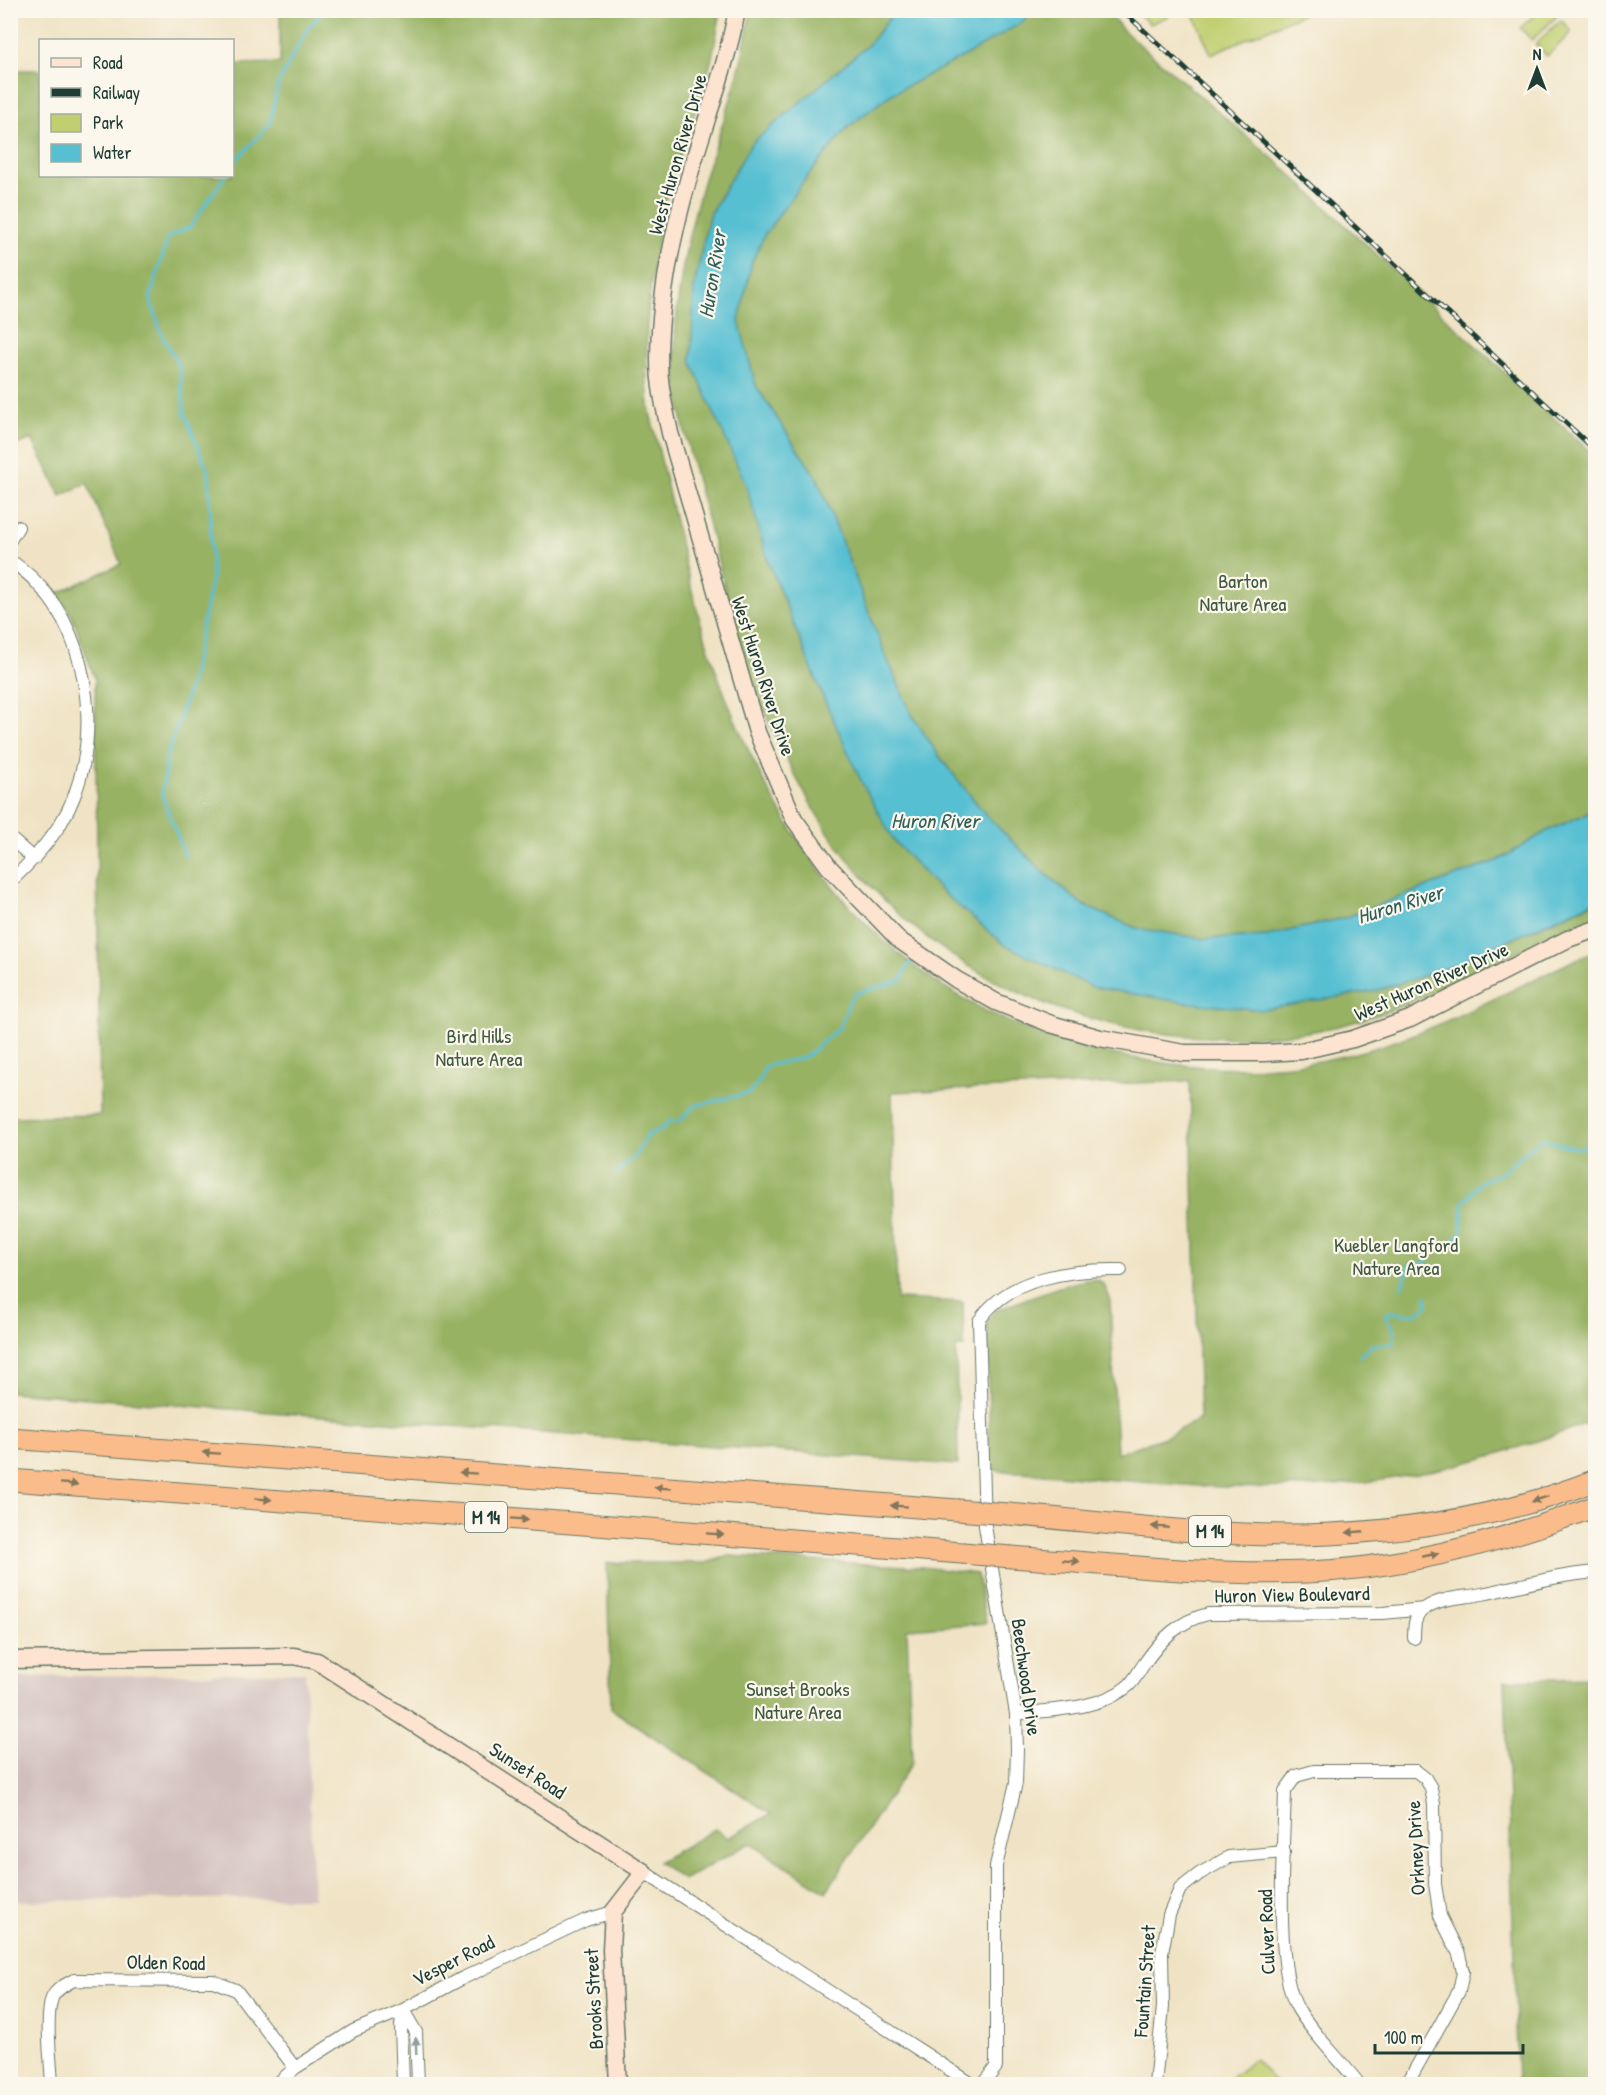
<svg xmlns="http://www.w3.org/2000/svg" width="1606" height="2095" font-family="'Patrick Hand',sans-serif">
<rect width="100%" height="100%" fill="#fbf7ec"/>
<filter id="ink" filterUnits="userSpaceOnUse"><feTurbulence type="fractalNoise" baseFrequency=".0167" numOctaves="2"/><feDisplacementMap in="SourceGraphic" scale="12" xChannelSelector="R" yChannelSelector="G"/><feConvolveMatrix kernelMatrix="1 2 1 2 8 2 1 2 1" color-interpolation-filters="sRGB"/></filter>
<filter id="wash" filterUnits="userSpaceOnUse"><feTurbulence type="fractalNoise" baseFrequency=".008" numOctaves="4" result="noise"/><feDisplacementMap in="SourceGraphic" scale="24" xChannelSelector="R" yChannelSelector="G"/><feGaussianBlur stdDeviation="1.35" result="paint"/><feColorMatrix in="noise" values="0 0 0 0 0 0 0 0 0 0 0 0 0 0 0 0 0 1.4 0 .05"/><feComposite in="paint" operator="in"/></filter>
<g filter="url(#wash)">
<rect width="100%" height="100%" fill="#f0e3c5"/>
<path fill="#d1bfbd" d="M305 1672 313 1898 11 1901V1677Z"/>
<path fill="#c1cf71" stroke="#708652" stroke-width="1.5" d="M1205 10H1304L1305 13 1211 54 1194 15Z
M1136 11H1179L1150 24Z
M1539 11H1552L1557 16 1532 40 1520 28Z
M1561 20 1572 32 1547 56 1535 44Z
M1255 2059 1274 2081 1270 2084H1224Z"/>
<path fill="#98b263" stroke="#5c784c" stroke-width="1.5" d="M280 11H721C717 31 714 53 708 73 695 117 676 159 665 204 649 273 641 343 650 413 673 507 690 605 725 695 792 869 903 1003 1090 1049 1176 1070 1265 1076 1352 1054 1437 1033 1515 986 1595 951V1420C1516 1450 1443 1474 1358 1483 1236 1496 1112 1478 990 1470L987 1321 996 1310C1014 1304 1083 1275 1097 1280 1105 1283 1108 1292 1110 1299L1117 1453 1165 1437 1200 1419 1190 1081 892 1092 897 1299 963 1302 964 1347H956L958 1465 11 1392V1117L100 1115 95 679 72 616 58 593 121 564 87 483 61 496 32 439 11 447 10 70H40V176H232L233 64 280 63Z
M751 11H895L869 44 751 144 709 215 694 288 768 561 824 699 894 841 941 891 1005 945 1375 991 1445 969 1595 902V916C1499 956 1405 1020 1300 1033 1105 1059 905 975 808 799 784 757 763 712 746 666 733 628 725 588 715 549 699 483 674 415 675 346 676 295 686 243 700 193 711 152 729 112 739 70 744 50 747 30 751 11Z
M1032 11H1107L1124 31 1277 162 1595 456V810L1547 831 1499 860 1344 918 1267 936 1205 939 1136 928 1083 905 1043 872 985 814 939 756 911 713 884 652 818 480 756 386 739 321 752 261 765 234 802 183 848 127 890 95 961 58 1021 23Z
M729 1556 922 1567 977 1574 986 1623 907 1629 912 1763 826 1892 750 1843 684 1880 658 1862 715 1829 728 1838 771 1814 611 1709 607 1563H705Z
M1595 1678V2084H1518L1505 1680Z"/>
<path fill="#56bfd2" stroke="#3a7e83" stroke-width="1.5" d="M895 11H1032L1021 23 961 58 890 95 848 127 802 183 765 234 752 261 739 321 756 386 818 480 884 652 911 713 939 756 985 814 1043 872 1083 905 1136 928 1205 939 1267 936 1344 918 1499 860 1547 831 1595 810V901L1445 969 1375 991 1261 1010 1181 1002 1092 987 1005 945 941 891 894 841 862 783 824 699 768 561 746 485 691 361 694 288 709 216 751 144 869 44Z"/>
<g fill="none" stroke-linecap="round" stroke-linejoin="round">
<path stroke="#56bfd2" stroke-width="3" d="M232 165 270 124 278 84 306 31 323 10
M185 856 162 795 167 756 190 686 212 577 209 474 185 414 179 365 162 336 150 298 168 237 190 227 225 176
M615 1175 637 1153 647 1135 662 1129 669 1121H680L694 1106 749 1093 758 1083 766 1066 805 1057 840 1027 851 998 857 993 902 980 906 969 913 961
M1402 1286 1410 1265 1425 1263 1436 1246 1451 1244 1461 1233 1463 1203 1481 1181 1500 1174 1541 1139 1581 1149 1596 1133
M1359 1357 1372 1345 1394 1343V1330L1385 1316 1390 1312C1405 1314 1418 1318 1428 1304L1426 1296"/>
</g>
</g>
<g filter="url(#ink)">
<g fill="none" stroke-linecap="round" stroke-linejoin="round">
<defs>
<path id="street" d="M10 540 18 527
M10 560C19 567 28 573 35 581 94 640 104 753 61 823 47 845 29 864 10 882
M10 838 34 859
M1414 1638C1414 1627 1414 1616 1424 1609 1441 1597 1462 1598 1482 1594 1520 1586 1556 1575 1596 1572
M1016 1714C1050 1710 1100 1710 1128 1686 1134 1681 1139 1671 1144 1664 1161 1639 1179 1621 1208 1614L1383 1613 1424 1609
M644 1872 972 2084
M403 2010 416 2032 418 2084
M52 2084C51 2062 45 2018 52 1998 56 1989 66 1984 74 1980L213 1981 236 1990 295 2068
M277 2084 295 2068 353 2031 403 2010 461 1979 586 1920 613 1912
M403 2084 401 2026 403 2010
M983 2084 996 2067V1866L1016 1783 1017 1749 1016 1714 985 1526 979 1321C1008 1277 1072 1269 1121 1270
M1155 2084 1163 2007 1162 1953 1169 1915 1180 1889 1199 1874 1229 1857 1284 1852
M1359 2084C1340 2059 1315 2037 1298 2009 1273 1968 1284 1843 1285 1791L1296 1776 1314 1771H1416L1425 1778 1431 1788 1434 1804 1435 1884 1440 1916 1459 1954 1463 1972 1459 1991 1407 2084"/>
<path id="secondary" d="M737 10C726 68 705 121 689 177 672 236 659 300 659 361 659 386 665 410 670 433L757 732 794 819 829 867 899 940 957 980 996 1002 1051 1024 1100 1038 1184 1053H1264L1301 1051 1353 1039 1410 1019 1568 939 1596 929
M10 1660 294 1656 317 1661 644 1872 613 1912 611 1950 618 2084"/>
<path id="highway" d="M10 1438 957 1510
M10 1480 962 1553
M1008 1514C1114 1523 1223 1539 1330 1534 1421 1530 1510 1514 1596 1480
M1012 1557C1110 1564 1209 1576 1308 1572 1406 1568 1504 1541 1596 1506"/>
</defs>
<use href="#street" stroke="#687767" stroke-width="14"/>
<use href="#secondary" stroke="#687767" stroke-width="19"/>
<use href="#highway" stroke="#687767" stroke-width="23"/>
<use href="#street" stroke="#fff" stroke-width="12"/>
<use href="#secondary" stroke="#fde4d1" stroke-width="16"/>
<use href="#highway" stroke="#fabc8b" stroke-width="21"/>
<defs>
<path id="rail" d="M1122 10 1596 451"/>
</defs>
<use href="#rail" stroke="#1f3d34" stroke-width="5"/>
<use href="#rail" stroke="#fbf7ec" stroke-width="3" stroke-dasharray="9" stroke-linecap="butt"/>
<defs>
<path id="highway-bridge" d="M957 1510 1008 1514
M962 1553 1012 1557"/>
</defs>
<use href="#highway-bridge" stroke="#687767" stroke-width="23" stroke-linecap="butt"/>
<use href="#highway-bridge" stroke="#fabc8b" stroke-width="21"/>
</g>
<defs><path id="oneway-solid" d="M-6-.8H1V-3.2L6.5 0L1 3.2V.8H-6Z" transform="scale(1.5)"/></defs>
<g fill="#82765b">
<use href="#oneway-solid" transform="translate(211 1453) rotate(-176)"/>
<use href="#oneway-solid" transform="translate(468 1473) rotate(-176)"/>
<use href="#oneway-solid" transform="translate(69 1484) rotate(4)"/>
<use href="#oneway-solid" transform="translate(663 1488) rotate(-176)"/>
<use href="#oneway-solid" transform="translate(263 1499) rotate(4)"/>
<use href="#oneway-solid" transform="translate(1540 1499) rotate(162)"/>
<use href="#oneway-solid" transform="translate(899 1506) rotate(-176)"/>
<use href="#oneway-solid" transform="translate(520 1519) rotate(4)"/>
<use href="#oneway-solid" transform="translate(1160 1527) rotate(-175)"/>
<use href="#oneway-solid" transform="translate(1355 1532) rotate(175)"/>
<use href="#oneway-solid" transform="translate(715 1534) rotate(4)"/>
<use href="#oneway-solid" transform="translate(1430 1555) rotate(-11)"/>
<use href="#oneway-solid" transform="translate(1071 1561) rotate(4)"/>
</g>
<use fill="#8f9e9a" href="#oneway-solid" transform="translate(416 2046) rotate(-92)"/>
</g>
<g text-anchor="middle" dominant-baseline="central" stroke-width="4.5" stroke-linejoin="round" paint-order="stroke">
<g fill="#fbf7ec" stroke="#61756b" stroke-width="1.5">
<rect x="465" y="1502" width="42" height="30" rx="4.5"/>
<rect x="1189" y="1516" width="42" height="30" rx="4.5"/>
</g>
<g font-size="18" font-weight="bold" fill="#1f3d34">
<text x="486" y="1517">M 14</text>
<text x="1210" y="1531">M 14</text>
</g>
<g font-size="20" fill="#1f3d34" stroke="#fbf7ec">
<text transform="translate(677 154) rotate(-74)">West Huron River Drive</text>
<text transform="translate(764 676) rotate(72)">West Huron River Drive</text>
<text transform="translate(1431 981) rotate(-24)">West Huron River Drive</text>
<text transform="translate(1292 1594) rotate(-1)">Huron View Boulevard</text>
<text transform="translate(1027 1677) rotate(82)">Beechwood Drive</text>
<text transform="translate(528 1770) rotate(33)">Sunset Road</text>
<text transform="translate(1415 1848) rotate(-93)">Orkney Drive</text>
<text transform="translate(1266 1932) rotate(-92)">Culver Road</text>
<text transform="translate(453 1960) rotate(-27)">Vesper Road</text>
<text transform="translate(166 1962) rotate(1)">Olden Road</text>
<text transform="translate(1144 1981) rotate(-86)">Fountain Street</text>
<text transform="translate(593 1999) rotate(-93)">Brooks Street</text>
</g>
<g font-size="20" fill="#3f5a40" stroke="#fbf7ec">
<text x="1243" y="580">Barton<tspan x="1243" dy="23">Nature Area</tspan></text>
<text x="479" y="1035">Bird Hills<tspan x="479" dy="23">Nature Area</tspan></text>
<text x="1396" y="1244">Kuebler Langford<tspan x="1396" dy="23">Nature Area</tspan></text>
<text x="798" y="1688">Sunset Brooks<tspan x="798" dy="23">Nature Area</tspan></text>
</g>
<g font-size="21" font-style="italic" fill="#2d5e5c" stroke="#fbf7ec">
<text transform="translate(712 274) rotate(-81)">Huron River</text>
<text x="935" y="820">Huron River</text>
<text transform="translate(1400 904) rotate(-17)">Huron River</text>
</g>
</g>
<rect width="1606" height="2095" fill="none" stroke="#fbf7ec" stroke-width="36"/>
<rect x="39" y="39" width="195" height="138" fill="#fbf7ec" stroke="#a3ada2" stroke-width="1.5"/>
<rect x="51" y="58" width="30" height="9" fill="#fde4d1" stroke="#a3ada2" stroke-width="1.5"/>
<text x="93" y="69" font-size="18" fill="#1f3d34">Road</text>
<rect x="51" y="88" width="30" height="9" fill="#1f3d34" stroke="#a3ada2" stroke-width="1.5"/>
<text x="93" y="99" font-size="18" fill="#1f3d34">Railway</text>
<rect x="51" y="114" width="30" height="18" fill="#c1cf71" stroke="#a3ada2" stroke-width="1.5"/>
<text x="93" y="129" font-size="18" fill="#1f3d34">Park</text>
<rect x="51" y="144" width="30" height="18" fill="#56bfd2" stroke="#a3ada2" stroke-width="1.5"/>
<text x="93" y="159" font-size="18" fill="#1f3d34">Water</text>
<g transform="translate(1537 69)" stroke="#fbf7ec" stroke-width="4.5" paint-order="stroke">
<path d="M0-4.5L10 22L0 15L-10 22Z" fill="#1f3d34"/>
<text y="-9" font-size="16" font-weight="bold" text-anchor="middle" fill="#1f3d34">N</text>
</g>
<path d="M1375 2044v9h148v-9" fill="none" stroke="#1f3d34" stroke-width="3"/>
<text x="1384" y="2044" font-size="18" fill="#1f3d34" stroke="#fbf7ec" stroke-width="4.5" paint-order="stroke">100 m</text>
</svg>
